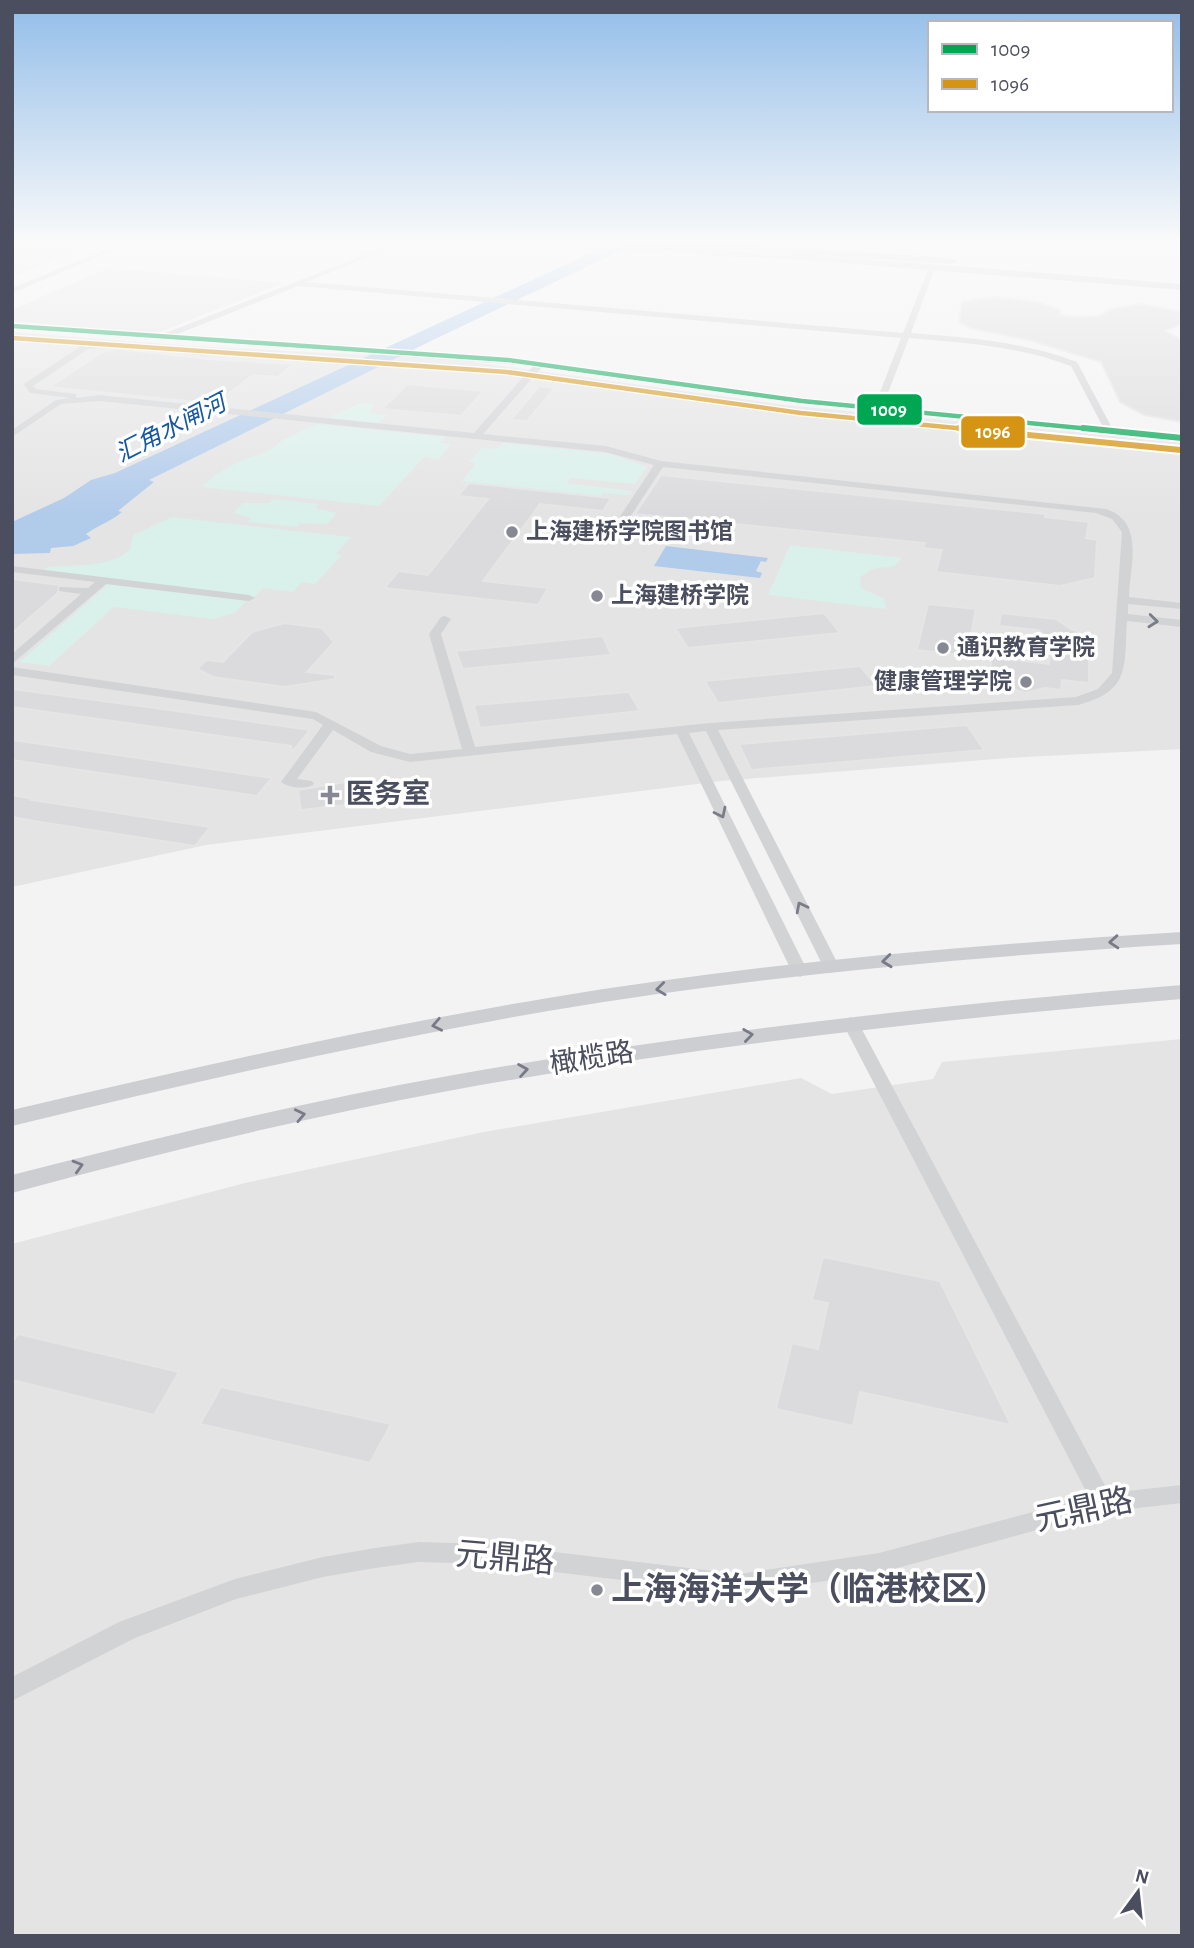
<svg xmlns="http://www.w3.org/2000/svg" width="1194" height="1948" font-family="'Alegreya Sans','Noto Sans SC',sans-serif">
<rect width="100%" height="100%" fill="#f3f3f3"/>
<path fill="#e5e4e5" d="M12 244H89L12 277Z
M107 268 284 283 162 331 146 333 12 321V310Z
M12 332 190 346 451 359 785 405 1182 442V749L1008 758 721 781 206 845 12 887Z
M1182 1039V1936H12V1244L245 1183 484 1132 801 1078 832 1094 933 1079 942 1062Z"/>
<path fill="#daf0ea" d="M360 403 374 404 370 413 387 415 378 423 328 418Z
M317 424 445 437 440 443 451 444 439 459 424 457 379 506 202 487 215 475 238 462 269 451 284 439Z
M503 443 610 454 647 467 635 484 571 478 566 483 633 491 630 495 603 493 601 496 462 481 476 464 469 462 482 448 497 449Z
M274 499 318 504 315 508 337 513 327 524 301 523 297 527 248 522 251 518 233 513 243 503H269Z
M172 517 351 537 336 554 342 555 315 584 302 582 293 592 263 588 254 597 44 570 48 567C72 565 113 568 130 549L133 535Z
M790 545 902 558 895 566 872 569 860 577 861 588 884 599 886 609 768 595Z
M108 584 246 601 235 613 212 619 114 607 49 666 20 662Z"/>
<path fill="#b1cbeb" d="M610 244H635L435 339 149 480 154 482 118 511 122 512C110 522 98 525 86 534L91 538 73 546 51 548 50 553 12 554V522L64 498 91 480 115 473Z
M666 546 768 558 766 562 761 561 756 571 762 573 760 578 654 566Z"/>
<path fill="#dbdbdd" stroke="#e5e5e6" stroke-width="2" d="M995 297 1038 302 1060 310 1061 315 1076 317 1099 316 1112 309 1141 304 1182 312V324L1165 331 1182 340V422L1144 415 1120 402 1101 362 1032 341 970 328 959 322 962 302Z
M120 349 207 359 293 364 278 377 253 375 215 404 50 387 104 351Z
M407 384 484 391 461 416 382 409Z
M539 386 555 388 527 421 511 420Z
M661 475 1046 514 1045 517 1089 522 1086 538 1097 540 1095 578 1060 586 936 572 942 550 923 548 925 543 635 514Z
M469 483 611 498 603 511 540 504 483 581 548 588 538 605 384 588 399 571 428 575 488 499 458 496Z
M12 579 59 585 58 593 12 633Z
M928 604 976 609 967 656 917 650Z
M824 613 840 633 688 648 675 628Z
M1001 613 1056 619 1071 629 1089 635V683L1062 680 1061 690 1045 688 1025 693 995 683 996 675 989 674 992 657 1049 664 1051 639 1037 630 999 626Z
M284 623 322 628 334 642 307 672 335 675V679L285 687 213 677 197 669 206 660 223 662 252 632Z
M603 636 611 655 463 669 456 651Z
M860 666 877 686 718 703 705 681Z
M12 689 155 708 310 730 292 752 291 746 12 707Z
M629 692 640 711 480 728 474 705Z
M967 725 984 750 751 770 739 744Z
M12 740 111 754 272 778 257 796 12 760Z
M358 780 363 803 301 810 298 790Z
M12 795 34 799 32 800 210 827 195 846 40 822 12 817Z
M823 1257 940 1281 1011 1425 860 1392 853 1426 776 1409 792 1343 818 1349 828 1303 812 1300Z
M18 1334 179 1372 154 1415 12 1380V1343Z
M221 1387 391 1424 370 1463 200 1424Z"/>
<g fill="none" stroke-linecap="round" stroke-linejoin="round">
<path fill="#d2d3d5" fill-rule="evenodd" d="M120 244H129L12 293V288Z
M392 244H401L307 282 903 333 929 267 936 265 911 333C970 338 1021 341 1077 362L1112 428 1182 435V441L802 404 542 367 483 434 606 446 661 461 1106 509C1145 522 1130 564 1129 597L1182 603V609L1128 604V614L1182 620V627L1127 621C1124 667 1131 691 1078 705L718 730 840 968 832 973 824 968 706 731 689 733 808 972 800 977 792 972 677 734 410 762 371 752 333 730 297 779 312 781 314 784C307 790 288 788 281 782L323 725 313 719 12 675V667L316 712 381 746 410 754 462 749 429 634 441 617 445 616 451 619 441 634 475 747 710 723 1076 697 1098 689 1112 673 1122 532 1112 519 1096 513 663 467 624 526 620 527 615 524 654 465 605 452 99 401 61 404 12 437V430L56 400 70 398 30 393 24 385 25 383 83 345 116 343 120 345 119 347 88 349 33 386 36 389 76 394V398L99 395 474 433 533 366 12 328V324L163 334ZM298 286 901 338 875 405 802 398 508 357 175 335ZM909 338C964 343 1019 346 1071 366L1103 427 883 406Z
M166 346 207 350 211 353 207 356 163 351 162 349Z
M12 566 249 595 255 598 249 601 106 584 12 664V654L81 594 59 591V587L88 588 95 582 12 572Z
M850 1017 858 1022 1109 1493 1182 1485V1503L1103 1512 879 1573 739 1594 487 1564 419 1562 375 1568 323 1577 236 1599 135 1638 12 1701V1677L119 1622 235 1579 323 1557 375 1548 419 1542 487 1544 739 1574 879 1553 1089 1497 842 1022Z"/>
<path fill="#ccced2" fill-rule="evenodd" d="M578 244H616L658 249 653 252 582 247Z
M692 250 803 254 1182 284V290L803 260 695 255Z
M1182 932V944C970 957 758 976 548 1011 368 1042 190 1083 12 1126V1110C190 1068 368 1028 548 998 758 963 970 945 1182 932Z
M1182 985V999C936 1019 691 1047 448 1091 301 1118 156 1154 12 1193V1175C157 1138 301 1102 448 1076 691 1033 936 1005 1182 985Z"/>
<path fill="#c2c3c9" fill-rule="evenodd" d="M619 244H746L951 258 957 261 951 264 726 249V253L722 254 625 247Z"/>
<defs>
<path id="bus-1-far1" d="M12 326 508 360 802 401 1101 430"/>
<path id="bus-1" d="M1083 428 1182 438"/>
<path id="bus-2-far1" d="M12 338 507 372 801 413 977 430"/>
<path id="bus-2" d="M959 428 1181 450"/>
</defs>
<use href="#bus-1-far1" stroke="#fff" stroke-width="7"/>
<use href="#bus-1" stroke="#fff" stroke-width="10"/>
<use href="#bus-2-far1" stroke="#fff" stroke-width="7"/>
<use href="#bus-2" stroke="#fff" stroke-width="10"/>
<use href="#bus-1-far1" stroke="#00a651" stroke-width="4.5"/>
<use href="#bus-1" stroke="#00a651" stroke-width="6"/>
<use href="#bus-2-far1" stroke="#d59413" stroke-width="4.5"/>
<use href="#bus-2" stroke="#d59413" stroke-width="6"/>
</g>
<defs><path id="oneway-chevron" d="M-2-3.5L2.5 0L-2 3.5" fill="none" stroke-width="1.6" stroke-linecap="round" stroke-linejoin="round" transform="scale(1.75)"/></defs>
<g stroke="#7a7d88">
<use href="#oneway-chevron" transform="translate(1153 621) rotate(6)"/>
<use href="#oneway-chevron" transform="translate(721 813) rotate(64)"/>
<use href="#oneway-chevron" transform="translate(801 907) rotate(-117)"/>
</g>
<g stroke="#787b87">
<use href="#oneway-chevron" transform="translate(1114 942) rotate(176)"/>
<use href="#oneway-chevron" transform="translate(887 961) rotate(174)"/>
<use href="#oneway-chevron" transform="translate(661 989) rotate(173)"/>
<use href="#oneway-chevron" transform="translate(437 1025) rotate(169)"/>
<use href="#oneway-chevron" transform="translate(748 1035) rotate(-8)"/>
<use href="#oneway-chevron" transform="translate(523 1070) rotate(-9)"/>
<use href="#oneway-chevron" transform="translate(300 1115) rotate(-12)"/>
<use href="#oneway-chevron" transform="translate(78 1166) rotate(-16)"/>
</g>
<linearGradient id="sky" x2="0" y2="1"><stop stop-color="#92bde9"/><stop offset="0.47" stop-color="#fafafa"/><stop offset="1" stop-color="#fafafa" stop-opacity="0"/></linearGradient>
<rect width="1194" height="516" fill="url(#sky)"/>
<g fill="#868893" stroke="#fff" stroke-width="2.5">
<circle cx="512" cy="532" r="7"/>
<circle cx="597" cy="596" r="7"/>
<circle cx="943" cy="648" r="7"/>
<circle cx="1026" cy="682" r="7"/>
<path d="M326.5 784.5h7v7h7v7h-7v7h-7v-7h-7v-7h7z"/>
<circle cx="597" cy="1590" r="7"/>
</g>
<g text-anchor="middle" dominant-baseline="central" stroke-width="7" stroke-linejoin="round" paint-order="stroke">
<g font-size="23" font-weight="bold" fill="#4b4e5f" stroke="#fff" text-anchor="start">
<text x="526" y="532">上海建桥学院图书馆</text>
<text x="611" y="596">上海建桥学院</text>
<text x="957" y="648">通识教育学院</text>
<text x="1012" y="682" text-anchor="end">健康管理学院</text>
</g>
<g font-size="24" font-style="italic" fill="#1657a6" stroke="#fff">
<text transform="translate(171 429) rotate(-27)">汇角水闸河</text>
</g>
<g font-size="28" font-weight="bold" fill="#4b4e5f" stroke="#fff" text-anchor="start">
<text x="346" y="795">医务室</text>
</g>
<g font-size="28" fill="#4b4e5f" stroke="#fff">
<text transform="translate(592 1059) rotate(-9)">橄榄路</text>
</g>
<g font-size="33" fill="#4b4e5f" stroke="#fff">
<text transform="translate(1084 1511) rotate(-12)">元鼎路</text>
<text transform="translate(505 1559) rotate(5)">元鼎路</text>
</g>
<g font-size="33" font-weight="bold" fill="#4b4e5f" stroke="#fff" text-anchor="start">
<text x="611" y="1590">上海海洋大学（临港校区）</text>
</g>
</g>
<g stroke="#fff" stroke-width="2.5">
<rect x="856" y="393" width="67" height="33" rx="7" fill="#00a651"/>
<rect x="960" y="415" width="66" height="34" rx="7" fill="#d59413"/>
</g>
<g font-size="19" text-anchor="middle" font-weight="bold" fill="#fff">
<text x="889" y="416">1009</text>
<text x="993" y="438">1096</text>
</g>
<rect width="1194" height="1948" fill="none" stroke="#4b4e5f" stroke-width="28"/>
<rect x="928" y="21" width="245" height="91" fill="#ffffff" stroke="#b7b8bf" stroke-width="2"/>
<rect x="942" y="44" width="35" height="10" fill="#00a651" stroke="#b7b8bf" stroke-width="2"/>
<text x="991" y="56" font-size="21" fill="#4b4e5f">1009</text>
<rect x="942" y="79" width="35" height="10" fill="#d59413" stroke="#b7b8bf" stroke-width="2"/>
<text x="991" y="91" font-size="21" fill="#4b4e5f">1096</text>
<g transform="translate(1138 1892) rotate(15)" stroke="#ffffff" stroke-width="5" paint-order="stroke">
<path d="M0-5L12 26L0 18L-12 26Z" fill="#4b4e5f"/>
<text y="-10" font-size="19" font-weight="bold" text-anchor="middle" fill="#4b4e5f">N</text>
</g>
</svg>
